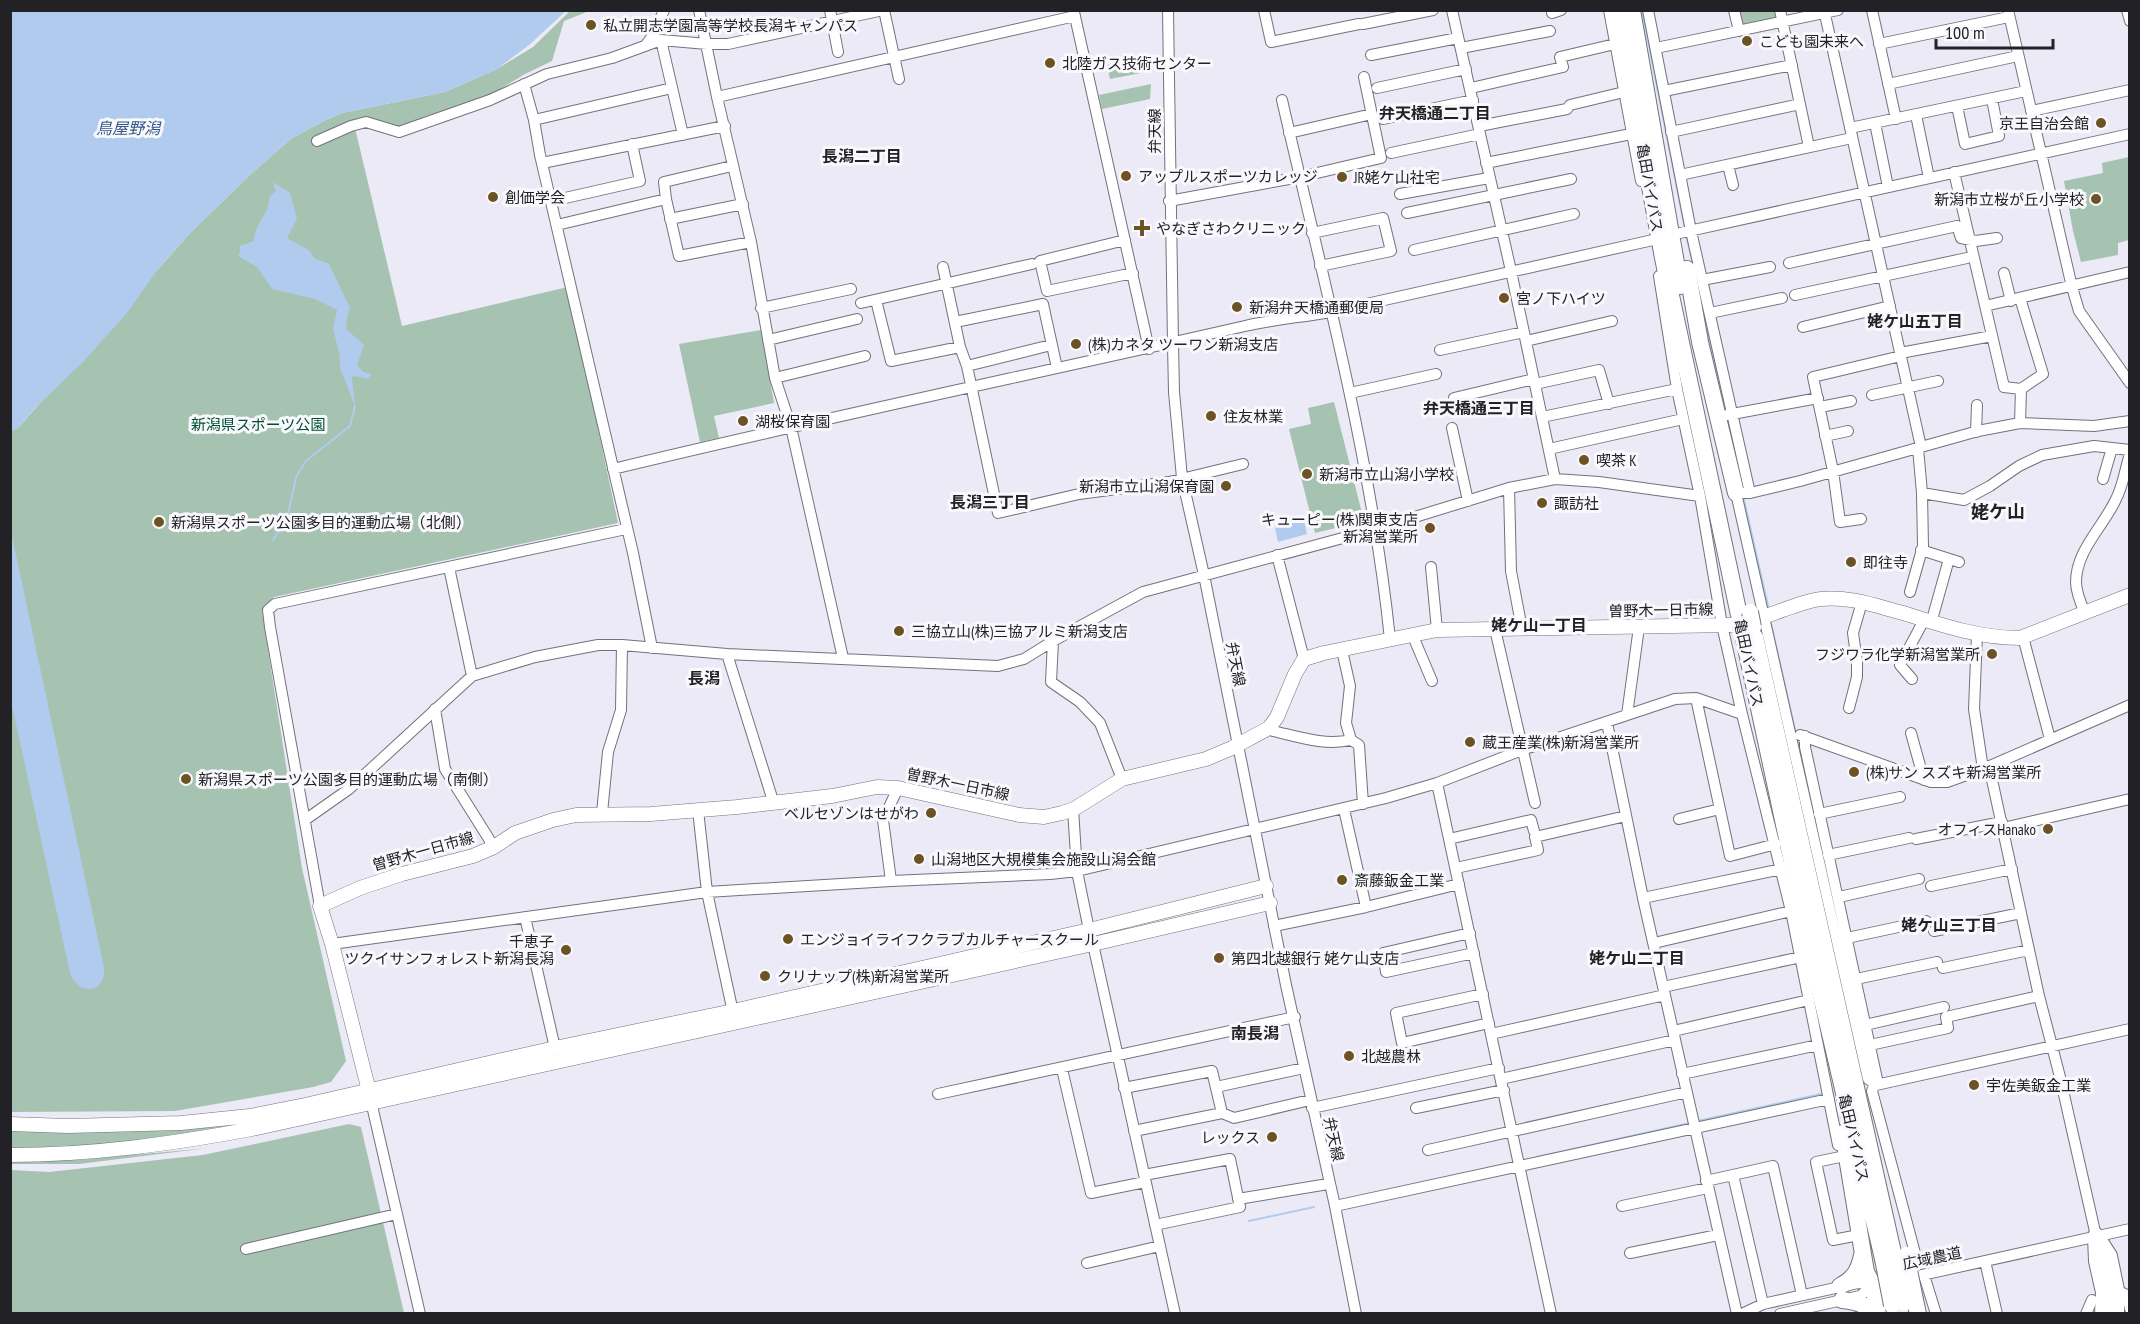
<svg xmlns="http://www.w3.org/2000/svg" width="2140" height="1324" font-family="'PT Sans Narrow','Noto Sans JP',sans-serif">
<rect width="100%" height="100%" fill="#ebeaf6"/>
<path fill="#a6c2b1" d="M570 11H589L564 21 552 61 525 74 492 94 461 106 426 116 404 129 382 124 355 128 402 326 568 287 618 523 274 597 262 611 302 868 346 1061 331 1082 313 1087 175 1111 11 1112V431L18 428 190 233 250 175 292 138 326 120 342 113 445 92 497 69 533 47Z
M1737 11H1776L1778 19 1741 26Z
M1151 56V71L1110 79 1107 65Z
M1151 84 1150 99 1102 109 1099 95Z
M2129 157V240L2118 243V255L2081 262 2073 231 2064 181 2103 173 2102 163Z
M761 330 774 403 714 416 719 438 700 442 679 344Z
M1334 402 1364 521 1315 533 1289 429 1311 424 1308 408Z
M309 1112 155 1142 11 1150 10 1128Z
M349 1124 361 1127 404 1313 11 1314V1170L49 1172 203 1155Z
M208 1148 79 1164H11V1161L79 1160Z"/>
<path fill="#b0cbed" d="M11 10H565L566 11 529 45 497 69 445 92 342 113 326 120 292 138 250 175 190 233 158 269 127 313 83 362 35 408 18 428 11 431Z
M273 182 290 193 297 219 287 238 310 251 314 258 329 264 350 308 347 317 346 329 364 345 357 365 363 372 371 374 369 379 353 376 352 379 355 406 340 368V356L333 329 337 310 315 299 272 289 257 267 238 256 240 252V246L254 241C255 221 270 215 269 197L276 191Z
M1304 520 1307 534 1278 542 1275 528Z
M11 532 104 967C107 993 79 997 70 973L11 701Z"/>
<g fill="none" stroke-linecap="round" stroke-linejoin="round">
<path stroke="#b0cbed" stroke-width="2" d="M1642 10 1685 229
M1686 235 1693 265
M1703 314 1722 399
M1743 496 1769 610
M273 540 287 520 296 477 306 461 350 426 355 406
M1770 619 1807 783
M1698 1121 1821 1094
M1537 1157 1690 1123
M1249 1221 1314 1207"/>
<defs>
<path id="minor" d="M699 10 717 97 751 242 775 378 791 427 843 658
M830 10 838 52
M884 10 899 79
M1168 10 1173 344 1174 392 1182 478 1204 575 1286 985 1335 1206 1356 1314
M1264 10 1271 42 1359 24
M1452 10 1511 271 1555 479
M1609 10 1641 181
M1648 10 1691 231 1750 493
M1734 10 1739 31
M1780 10 1809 147
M1824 10 1921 447
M1872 10 1896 119
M2008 10 2072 287 2079 311 2130 383
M2127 10 2130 21
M1074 12 1149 349
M1552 13 1561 10
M1363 24 1433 10
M661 40 683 135
M1879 44 2009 17
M645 46 654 34 664 10
M1461 48 1550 31
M1656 48 1838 10
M1371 55 1458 38
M524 84 534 120 540 155 633 553 652 648
M1888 84 2018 56
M1377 88 1466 69
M1471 88 1563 67 1560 57 1615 44
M1664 91 1792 65
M717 97 1075 16
M1282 100C1323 279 1371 456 1390 639
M1957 106 1965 144 1999 136 1992 99
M2031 111 2130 90
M1916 115 1929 178
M1383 119 1473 100
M534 120 672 88
M1875 123 1888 187
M1479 126 1567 109 1570 105 1624 92
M1850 128 2026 91
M1671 132 1800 104
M1289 133 1372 114
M317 141 351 126 366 122 399 132 490 100 547 74 612 58 661 40 707 44H728L883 10
M1391 153 1480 134
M542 163 725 126
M1486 163 1631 134
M1728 165 1733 185
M732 166 664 182 666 199 679 256 751 242
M1954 172 2004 387 2021 389 2043 374 2020 298
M1680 175 1852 138
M1400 194 1489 178
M552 201 640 181 632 144
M1169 201 1300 177 1381 158 1364 77
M1407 213 1571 179
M670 219 743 204
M557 225 666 199
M1312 233 1383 218 1391 251 1320 266
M1680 233 2130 134
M1125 240 1040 261 1047 291 1133 273
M1414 250 1574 214
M1789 263 1957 226 1961 238 1976 241 1997 238
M943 267 960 347 967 366 998 513 1079 494 1169 482 1243 464
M2004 273 2011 301
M1659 276 1677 389 1700 496 1722 625 1742 714 1791 911 1838 1145
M1702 280 1770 267
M1795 295 1967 258
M876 300 891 361 960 347
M861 303 1032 264
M1985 306 2130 272
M761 308 851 289
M1710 313 1782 298
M955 322 1043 304 1057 368
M1803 327 1890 306
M768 340 857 319
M1526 341 1612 321
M1440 350 1524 332
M1900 353 1992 336
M967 366 1051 345
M775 378 865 356
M1535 384 1599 370 1609 404
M1350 393 1436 374
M1872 395 1938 381
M1454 398 1534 379
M1820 407 1851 401
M1727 415 1818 398
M1542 417 1677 389
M2130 421 2094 426 2020 423 1978 431 1800 481 1750 493H1736L1868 1079 1876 1085 2130 1029
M2020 423 2021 389
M1452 428 1468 501
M1976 432 1977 405
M1825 436 1848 431
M1549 449 1683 419
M613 469C823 418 1035 374 1245 326 1275 319 1305 317 1335 311 1441 287 1547 263 1653 240
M2103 479 2112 448
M1509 488 1511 571 1522 629
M1922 493 1964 500 1990 486 2019 466 2042 455 2094 446 2130 450
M1861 519 1840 522 1833 471 1813 377 1901 356
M1921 550 1959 562
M1277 555 1304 659
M1431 567 1437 630
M450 572 472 676
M1910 592 1923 546 1922 493 1918 448
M2085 613C2081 604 2076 593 2076 582 2076 550 2104 526 2116 499 2123 486 2125 469 2130 454
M1933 616 1949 559
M1495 629 1535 803
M1412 634 1432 681
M1977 634 1974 709 1983 769
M2023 637 2050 739
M1342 650 1350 686 1346 723 1351 740
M727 654 774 804
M1912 679 1900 665 1924 620
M1696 698 1730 856 1776 844
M1849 708 1857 677V662L1853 633 1862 602
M435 709 445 769 494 847
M1627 715 1639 627
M1607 723 1643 898 1737 1314
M1269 728 1273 731C1299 737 1325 746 1351 740L1359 745 1363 804
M1911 733 1924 780
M1800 735 1931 782H1947L1983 769 2130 705
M1805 736V747L1877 1079 1872 1091 1916 1257
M1989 766 2039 996 2060 1077 2096 1236
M1122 779 1100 723 1080 702 1051 682 1053 641 1143 592 1376 529 1509 488 1555 479 1599 482 1700 496
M1437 783 1551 1314
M1073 809 1077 871 1089 930
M1344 809 1366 907
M698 810 707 892 734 1017
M602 813 608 752 621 710 622 645
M1819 814 1900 797
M1679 819 1720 809
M305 820 349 789 472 676 535 657 598 645H622L727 654 998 666 1024 659 1053 641
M2003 828 2130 799
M1449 839 1531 820 1534 831
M1916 839 2002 822
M1828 855 1909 838
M1456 868 1538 850 1535 837 1626 816
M891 881 883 820 898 788
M1931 886 2012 869
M1839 897 1919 879
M1643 898 1782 869
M320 906 270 627 268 610 275 604 626 529
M525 917 555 1048
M1274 926 1366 907 1459 884
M1934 931 2021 913
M1470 933 1383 953 1386 972 1474 953
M1847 938 1926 921
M1654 943 1791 911
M332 944 707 892 891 881 1050 874 1077 871 1386 798 1437 783 1522 750 1675 699 1696 698 1742 714
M1093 944 1175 1314
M1943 968 2029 950
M1856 979 1937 962
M1663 987 1801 957
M1483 994 1396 1013 1402 1043 1489 1023
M1865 1025 1944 1007
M1673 1031 1809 1000
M1491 1034 1665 995
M1870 1045 1948 1028 1946 1017 2039 996
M1062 1069 1091 1193 1145 1182
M1682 1074 1818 1045
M1501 1079 1675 1040
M1216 1087 1304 1068
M1124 1088 1212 1071 1222 1113 1134 1131
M938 1094 1295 1017
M370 1097 420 1314
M1312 1108 1499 1068
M1416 1108 1504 1090
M1222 1113 1234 1118 1310 1100
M1428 1150 1687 1092
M1840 1157 1816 1162 1833 1240 1859 1235 1857 1230
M1144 1175 1230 1159 1240 1207 1155 1225
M1733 1175 1763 1304
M1706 1181 1773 1166 1802 1295
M1238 1199 1328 1184
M1335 1206 1829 1099
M1622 1206 1708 1188
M246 1249 397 1214
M1630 1253 1718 1235
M1985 1261 1997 1314
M1087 1263 1160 1246
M1924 1275 1936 1314
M1904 1279 2130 1229
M2116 1290 2127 1295 2130 1309
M1742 1314 1763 1304 1858 1283 1877 1284
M1780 1314 1860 1296 1873 1285
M2086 1314 2092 1300"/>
<path id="major" d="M1759 618C1778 613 1802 601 1821 599 1849 596 1876 606 1903 613 1941 625 1979 638 2020 638L2130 595
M369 1091 332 944 320 906 360 888 402 874 473 856 494 847 515 833 553 820 576 815 651 814 737 807 832 796 877 787 898 788 1019 815 1044 817 1062 813 1074 809 1122 779 1206 759 1232 748 1269 728 1277 717 1295 674 1304 659 1324 653 1437 630 1732 625
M10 1124 68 1126 181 1123 250 1116 305 1105 555 1048 733 1011 1089 930 1266 886
M10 1155C92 1155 171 1144 252 1129L1093 944 1270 903"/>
<path id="highway" d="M1618 10 1663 258 1739 615
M1632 10 1680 286
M1687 269 1700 342 1736 493
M1742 629 1816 974 1883 1259
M1755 637 1894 1257
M1843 1133 1866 1272 1873 1285 1878 1314
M2096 1236 2109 1256 2116 1290V1314
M2096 1237 2097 1261 2104 1292 2103 1314
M1840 1286C1854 1279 1859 1270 1862 1255
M1842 1300C1853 1301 1866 1303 1872 1314
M1915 1300 1918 1314"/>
</defs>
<use href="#minor" stroke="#72727c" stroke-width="12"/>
<use href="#major" stroke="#72727c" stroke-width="15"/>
<use href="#highway" stroke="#72727c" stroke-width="18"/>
<use href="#minor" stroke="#fff" stroke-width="10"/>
<use href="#major" stroke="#fff" stroke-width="14"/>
<use href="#highway" stroke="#fff" stroke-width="16"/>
<defs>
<path id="highway-bridge" d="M1750 612 1753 627
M1906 1255 1915 1300
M1894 1257 1904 1303
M1883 1259 1892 1305"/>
</defs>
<use href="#highway-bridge" stroke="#72727c" stroke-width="18" stroke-linecap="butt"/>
<use href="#highway-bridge" stroke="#fff" stroke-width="16"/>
</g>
<g fill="#6d5224" stroke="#f9f9fd" stroke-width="2">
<circle cx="591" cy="25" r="6"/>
<circle cx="1747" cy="41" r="6"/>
<circle cx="1050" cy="63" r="6"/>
<circle cx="2101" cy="123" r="6"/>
<circle cx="1126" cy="176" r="6"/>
<circle cx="1342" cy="177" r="6"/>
<circle cx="493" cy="197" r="6"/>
<circle cx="2096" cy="199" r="6"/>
<path d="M1139 219h6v6h6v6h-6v6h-6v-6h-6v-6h6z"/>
<circle cx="1504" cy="298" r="6"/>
<circle cx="1237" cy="307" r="6"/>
<circle cx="1076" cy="344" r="6"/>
<circle cx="1211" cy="416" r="6"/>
<circle cx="743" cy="421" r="6"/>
<circle cx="1584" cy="460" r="6"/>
<circle cx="1307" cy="474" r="6"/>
<circle cx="1226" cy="486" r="6"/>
<circle cx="1542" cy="503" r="6"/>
<circle cx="159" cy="522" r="6"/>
<circle cx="1430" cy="528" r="6"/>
<circle cx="1851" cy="562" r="6"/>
<circle cx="899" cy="631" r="6"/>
<circle cx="1992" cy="654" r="6"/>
<circle cx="1470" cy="742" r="6"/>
<circle cx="1854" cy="772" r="6"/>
<circle cx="186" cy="779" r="6"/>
<circle cx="931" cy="813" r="6"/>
<circle cx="2048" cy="829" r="6"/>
<circle cx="919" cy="859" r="6"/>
<circle cx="1342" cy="880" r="6"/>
<circle cx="788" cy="939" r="6"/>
<circle cx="566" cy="950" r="6"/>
<circle cx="1219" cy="958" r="6"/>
<circle cx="765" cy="976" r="6"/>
<circle cx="1349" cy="1056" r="6"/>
<circle cx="1974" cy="1085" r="6"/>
<circle cx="1272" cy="1137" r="6"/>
</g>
<g text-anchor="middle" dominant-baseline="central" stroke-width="6" stroke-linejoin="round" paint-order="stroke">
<g font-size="15" fill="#222226" stroke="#f9f9fd" text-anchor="start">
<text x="603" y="25">私立開志学園高等学校長潟キャンパス</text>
<text x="1759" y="41">こども園未来へ</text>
<text x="1062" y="63">北陸ガス技術センター</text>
<text x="2089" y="123" text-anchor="end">京王自治会館</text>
<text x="1138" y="176">アップルスポーツカレッジ</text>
<text x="1354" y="177">JR姥ケ山社宅</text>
<text x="505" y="197">創価学会</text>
<text x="2084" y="199" text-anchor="end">新潟市立桜が丘小学校</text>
<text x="1156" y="228">やなぎさわクリニック</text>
<text x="1516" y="298">宮ノ下ハイツ</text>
<text x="1249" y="307">新潟弁天橋通郵便局</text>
<text x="1088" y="344">(株)カネタ ツーワン新潟支店</text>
<text x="1223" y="416">住友林業</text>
<text x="755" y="421">湖桜保育園</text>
<text x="1596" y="460">喫茶 K</text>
<text x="1319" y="474">新潟市立山潟小学校</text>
<text x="1214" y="486" text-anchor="end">新潟市立山潟保育園</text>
<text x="1554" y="503">諏訪社</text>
<text x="1418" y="519" text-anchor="end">キューピー(株)関東支店<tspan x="1418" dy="17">新潟営業所</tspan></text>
<text x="171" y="522">新潟県スポーツ公園多目的運動広場（北側）</text>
<text x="1863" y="562">即往寺</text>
<text x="911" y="631">三協立山(株)三協アルミ新潟支店</text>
<text x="1980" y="654" text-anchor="end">フジワラ化学新潟営業所</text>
<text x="1482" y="742">蔵王産業(株)新潟営業所</text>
<text x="1866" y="772">(株)サン スズキ新潟営業所</text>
<text x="198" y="779">新潟県スポーツ公園多目的運動広場（南側）</text>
<text x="919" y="813" text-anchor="end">ベルセゾンはせがわ</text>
<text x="2036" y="829" text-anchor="end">オフィスHanako</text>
<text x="931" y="859">山潟地区大規模集会施設山潟会館</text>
<text x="1354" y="880">斎藤鈑金工業</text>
<text x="800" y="939">エンジョイライフクラブカルチャースクール</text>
<text x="554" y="941" text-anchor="end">千恵子<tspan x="554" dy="17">ツクイサンフォレスト新潟長潟</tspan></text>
<text x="1231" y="958">第四北越銀行 姥ケ山支店</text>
<text x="777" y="976">クリナップ(株)新潟営業所</text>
<text x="1361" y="1056">北越農林</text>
<text x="1986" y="1085">宇佐美鈑金工業</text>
<text x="1260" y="1137" text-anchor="end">レックス</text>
</g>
<g font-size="15" fill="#222226" stroke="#f9f9fd">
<text transform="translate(1154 131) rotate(-90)">弁天線</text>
<text transform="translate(1650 188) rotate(80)">亀田バイパス</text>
<text transform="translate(1661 610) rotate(-1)">曽野木一日市線</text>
<text transform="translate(1749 663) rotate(78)">亀田バイパス</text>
<text transform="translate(1236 664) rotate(79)">弁天線</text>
<text transform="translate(958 784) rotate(12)">曽野木一日市線</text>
<text transform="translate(423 851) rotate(-16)">曽野木一日市線</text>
<text transform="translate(1854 1138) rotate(77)">亀田バイパス</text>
<text transform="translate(1334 1139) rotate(78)">弁天線</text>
<text transform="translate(1932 1258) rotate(-12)">広域農道</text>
</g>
<g font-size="15" fill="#004e2f" stroke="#f9f9fd">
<text x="258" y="424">新潟県スポーツ公園</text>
</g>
<g font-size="16" font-weight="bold" fill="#222226" stroke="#f9f9fd">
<text x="1435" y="113">弁天橋通二丁目</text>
<text x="862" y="156">長潟二丁目</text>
<text x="1915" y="321">姥ケ山五丁目</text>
<text x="1479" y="408">弁天橋通三丁目</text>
<text x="990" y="502">長潟三丁目</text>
<text x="1539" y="625">姥ケ山一丁目</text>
<text x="704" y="678">長潟</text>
<text x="1949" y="925">姥ケ山三丁目</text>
<text x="1637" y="958">姥ケ山二丁目</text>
<text x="1255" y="1033">南長潟</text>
</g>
<g font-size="16" font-style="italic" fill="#325785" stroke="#f9f9fd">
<text x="128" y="128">鳥屋野潟</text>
</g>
<g font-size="18" font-weight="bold" fill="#222226" stroke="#f9f9fd">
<text x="1998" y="511">姥ケ山</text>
</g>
</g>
<rect width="2140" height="1324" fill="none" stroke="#222226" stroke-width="24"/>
<path d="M1936 39v9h117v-9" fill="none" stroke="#222226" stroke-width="3"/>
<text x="1945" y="39" font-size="18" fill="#222226" stroke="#f9f9fd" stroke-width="4.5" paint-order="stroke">100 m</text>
</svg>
